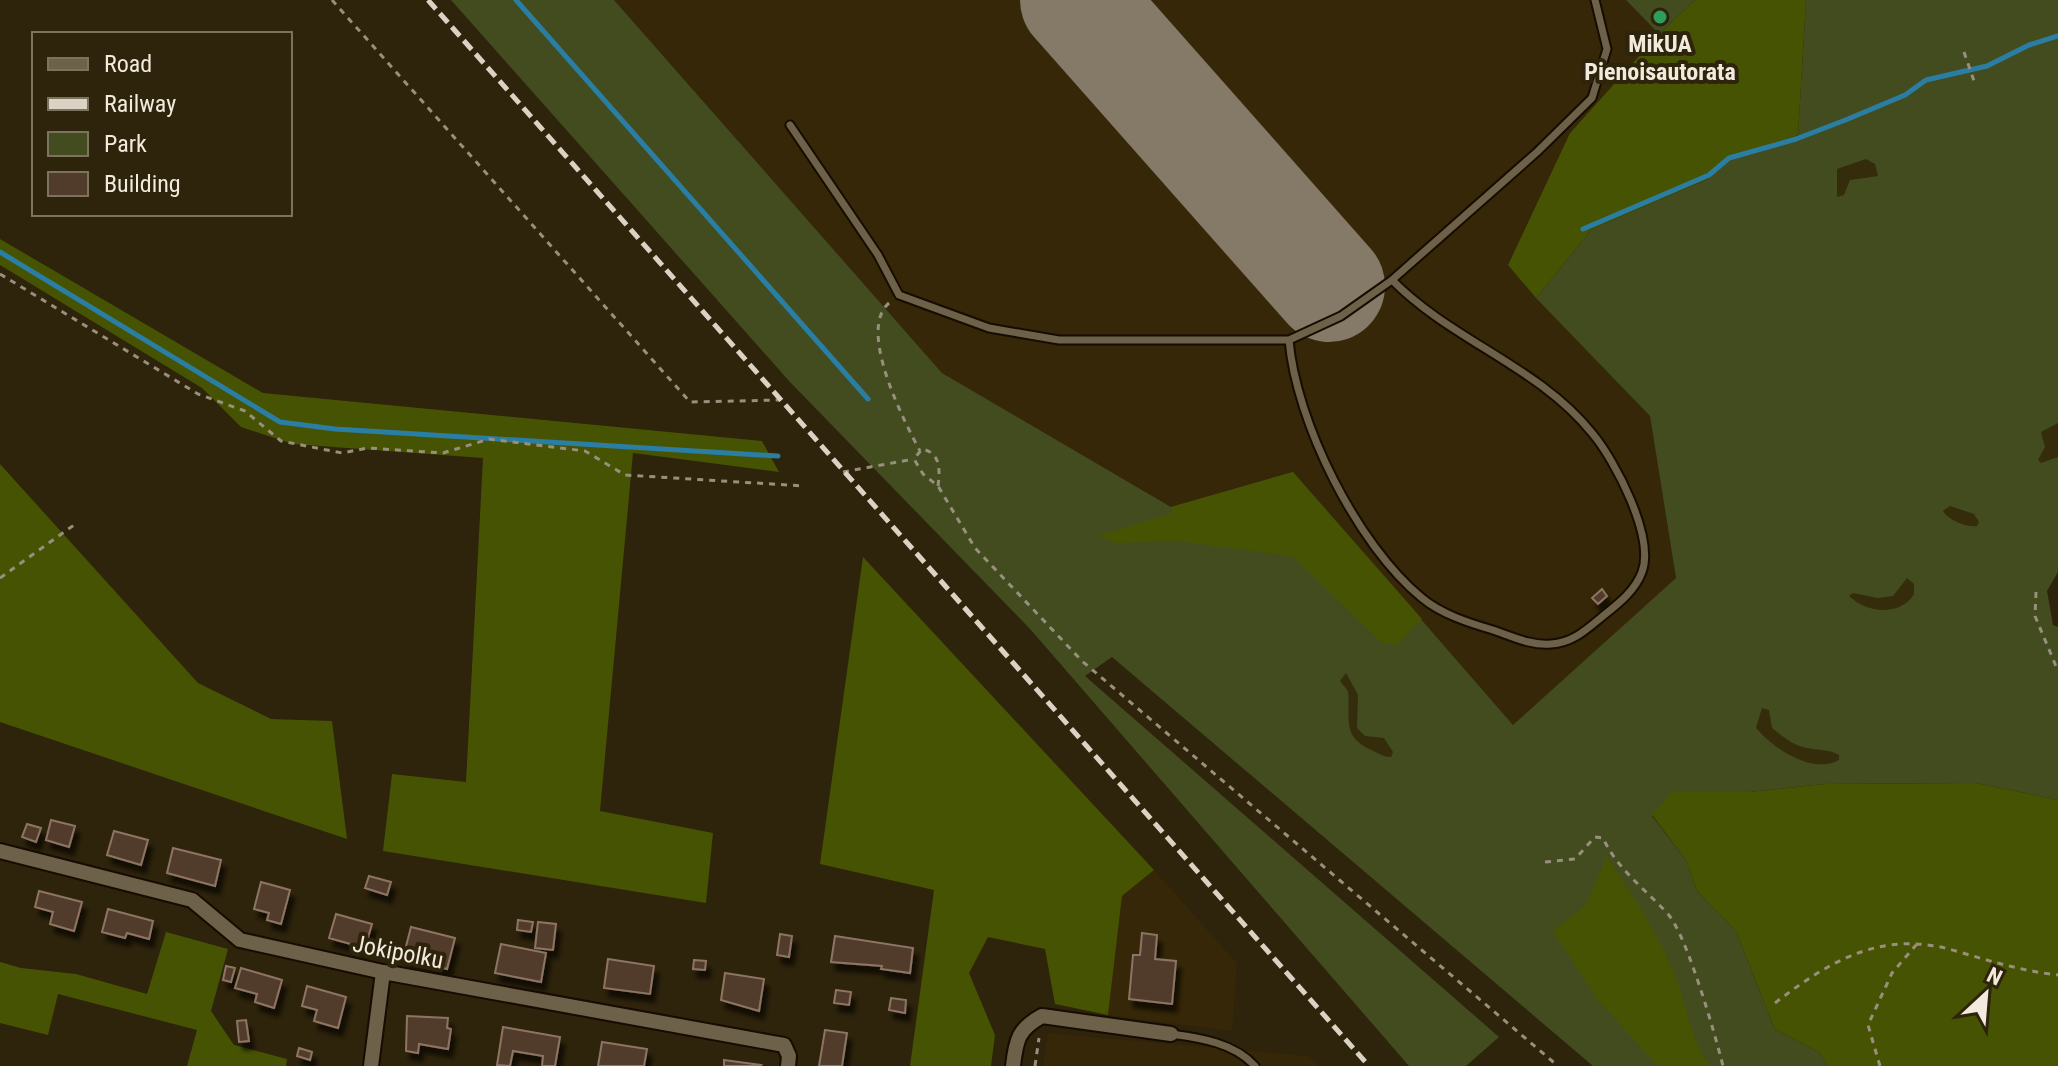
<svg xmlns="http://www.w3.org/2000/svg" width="2058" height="1066" font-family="'Roboto Condensed',sans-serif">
<defs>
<filter id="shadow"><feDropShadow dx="4.5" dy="8" stdDeviation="2" flood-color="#0009"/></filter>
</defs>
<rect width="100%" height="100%" fill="#2e230b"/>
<path fill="#352707" d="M614 0H1626L1659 34 1570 133 1508 265 1650 416 1676 578 1513 725 1293 472 1171 507 942 373Z
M1154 870 1237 963 1232 1031 1108 1015 1122 896Z
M1048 1033 1309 1056 1319 1066H1043Z"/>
<path fill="#424c1f" d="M451 0H614L942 373 1171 507 1293 472 1513 725 1676 578 1650 416 1536 298 1592 229 1708 179 1729 158 1798 135 1806 0H2058V572L2047 591 2053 625 2058 627V800L1976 783 1824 784 1749 792 1652 816 1686 860 1697 891 1736 931 1775 1029 1820 1053 1828 1066H1593L1112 657 1085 676 1499 1037 1466 1066H1409L1031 630 790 382Z
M1626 0H1695L1659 34Z"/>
<path fill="#465303" d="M1695 0H1806L1798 135 1729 158 1708 179 1592 229 1536 298 1508 265 1570 133 1659 34Z
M0 239 263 393 762 441 779 472 633 453 600 811 713 833 706 903 383 851 392 774 466 782 483 458 293 444 241 427 202 388 0 265Z
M0 464 198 683 271 719 332 721 347 839 0 722Z
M1293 472 1422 619 1396 645 1382 643 1292 556 1177 541 1116 543 1097 536 1172 513 1171 507Z
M863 557 1154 870 1122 896 1108 1015 1055 1004 1045 949 988 937 969 973 995 1035 991 1066H910L934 890 820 864Z
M1976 783 2058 800V1066H1828L1820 1053 1775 1029 1736 931 1697 891 1686 860 1652 815 1673 791 1749 792 1824 784Z
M1607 856C1632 896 1661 936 1677 980 1688 1011 1691 1039 1710 1066H1658L1597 999 1553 931 1586 905Z
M166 932 228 949 211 1011 234 1045 287 1059 286 1066H187L197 1030 58 994 48 1035 0 1023V962L21 968 76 974 147 994Z"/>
<path fill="#342c0b" d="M1866 159 1875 164 1878 176 1850 180 1844 195 1837 197V169Z
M2058 423V457L2041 463 2038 460 2045 447 2041 432Z
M1950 506 1974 514 1979 522 1977 526C1967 528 1947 519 1943 511Z
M1907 578 1914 584V594C1900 617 1866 613 1849 596L1853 593 1878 598 1893 596Z
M1346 673 1358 695 1357 728 1365 736 1384 738 1393 752 1391 757C1383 757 1376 752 1367 748 1341 734 1351 715 1348 691L1340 681Z
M1762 708 1769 710 1772 728C1781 735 1790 743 1800 746 1813 751 1827 748 1839 755V760C1812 775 1773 748 1756 728Z"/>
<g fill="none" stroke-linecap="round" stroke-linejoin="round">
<path stroke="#2a7ea3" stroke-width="5" d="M516 0 868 399
M1583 229 1709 175 1729 158 1796 139 1848 119 1905 95 1926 80 1987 66 2029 45 2058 36
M0 252 280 422 335 429 778 456"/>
<path stroke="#847a67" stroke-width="112" d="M1076 0 1329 286"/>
</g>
<path fill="#513b2b" stroke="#8e7564" stroke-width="2" filter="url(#shadow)" d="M1602 589 1607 596 1598 604 1592 598Z
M51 820 75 826 69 847 46 840Z
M27 824 41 828 36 842 22 837Z
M114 831 148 840 141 865 107 855Z
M173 848 221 860 215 886 167 873Z
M369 876 391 882 387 895 365 888Z
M261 882 290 890 281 924 267 920 269 913 254 909Z
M39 891 82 902 74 931 50 924 53 912 35 907Z
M108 909 153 921 149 939 127 933 125 938 102 932Z
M336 914 372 924 365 948 329 938Z
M518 920 533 922 531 932 517 930Z
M538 922 556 924 553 950 535 948Z
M411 927 455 938 447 969 403 958Z
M1142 933 1157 935 1155 959 1176 961 1172 1004 1129 999 1133 955H1140Z
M780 934 792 936 789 957 777 955Z
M835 936 913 948 910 973 881 969 882 966 831 962Z
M501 944 546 953 541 982 495 973Z
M608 959 654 966 650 994 604 988Z
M694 960 706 961 705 970 693 969Z
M226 966 235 968 231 982 223 980Z
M241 968 282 980 274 1008 255 1002 257 994 235 988Z
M725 973 764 979 759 1011 721 1000Z
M307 986 346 997 338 1028 314 1021 317 1010 302 1006Z
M836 990 851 992 849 1005 834 1003Z
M891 998 906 1000 905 1013 889 1010Z
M407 1016 448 1018 447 1028 451 1029 448 1049 419 1044 418 1053 406 1051Z
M246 1020 249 1041 239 1042 237 1021Z
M503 1027 560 1037 555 1066H542L543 1056 513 1051 510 1066 497 1065Z
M825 1030 847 1033 842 1066H819Z
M602 1042 647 1049 644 1066H598Z
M299 1048 312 1052 310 1060 297 1056Z
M724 1060 761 1065 760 1066H724Z"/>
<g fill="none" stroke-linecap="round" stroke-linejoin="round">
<defs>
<path id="lane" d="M790 125 878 255 899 295 989 328 1059 340H1289L1341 316 1392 280 1537 152 1592 98 1607 49 1595 0
M1289 340C1296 422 1357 545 1422 598 1441 614 1469 623 1493 630 1511 636 1531 646 1551 644 1573 643 1587 629 1603 616 1618 604 1635 591 1642 572 1655 537 1615 460 1592 433 1538 366 1452 341 1392 280
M1171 1034C1201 1038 1234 1043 1255 1066"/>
<path id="street" d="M0 851 192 900 240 940 383 972 784 1045 789 1056 788 1066
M371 1066 383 972
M1013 1066C1016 1040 1018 1029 1042 1016L1171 1034"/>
</defs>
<use href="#lane" stroke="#160c00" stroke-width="11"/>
<use href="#street" stroke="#160c00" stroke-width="18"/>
<path stroke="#988f7c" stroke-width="3" stroke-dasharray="6 6" stroke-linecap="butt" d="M332 0 690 402 780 400
M1964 52 1974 81
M0 274 198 394 245 411 281 441 342 453 368 448 443 453 489 439 585 451 625 475 804 486
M889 303C857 330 904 421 920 451
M843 472 914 459
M938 486C940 470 941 453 922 449L914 459 923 474 938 486 975 548 1082 661 1558 1066
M0 578 74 525
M2036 592 2035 616 2058 671
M1545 862 1575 859 1595 837 1603 838C1618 870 1645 889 1668 914 1687 936 1715 1034 1723 1066
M1775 1003C1831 960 1883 929 1956 951 1990 961 2022 971 2058 975
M1035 1066 1039 1038
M1880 1066 1868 1025 1892 973 1916 945"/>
<use href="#lane" stroke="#6e6149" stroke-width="7"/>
<use href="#street" stroke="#6e6149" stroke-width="14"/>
<path stroke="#dad2c3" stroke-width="5" stroke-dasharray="12 6" stroke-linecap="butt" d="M428 0 1369 1066"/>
</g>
<circle fill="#2e9e5b" stroke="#2e230b" stroke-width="3" cx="1660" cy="17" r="8"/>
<g text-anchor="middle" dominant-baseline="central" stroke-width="8" stroke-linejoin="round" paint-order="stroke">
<g font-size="24" font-weight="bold" fill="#f2ebdd" stroke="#2e230b">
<text x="1660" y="44">MikUA<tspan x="1660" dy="28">Pienoisautorata</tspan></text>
</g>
<g font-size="24" fill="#f2ebdd" stroke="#2e230b">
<text transform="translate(398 952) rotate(11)">Jokipolku</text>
</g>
</g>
<rect x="32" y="32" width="260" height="184" fill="#2e230b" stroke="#7c735f" stroke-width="2"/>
<rect x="48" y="58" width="40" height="12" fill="#6e6149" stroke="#7c735f" stroke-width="2"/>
<text x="104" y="72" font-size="24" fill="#f2ebdd">Road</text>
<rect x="48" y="98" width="40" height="12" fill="#dad2c3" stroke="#7c735f" stroke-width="2"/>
<text x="104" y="112" font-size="24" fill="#f2ebdd">Railway</text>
<rect x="48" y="132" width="40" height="24" fill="#424c1f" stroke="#7c735f" stroke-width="2"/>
<text x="104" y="152" font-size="24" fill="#f2ebdd">Park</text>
<rect x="48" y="172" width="40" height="24" fill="#513b2b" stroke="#7c735f" stroke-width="2"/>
<text x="104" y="192" font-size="24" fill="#f2ebdd">Building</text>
<g transform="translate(1986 994) rotate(26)" stroke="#2e230b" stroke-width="6" paint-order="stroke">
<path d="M0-6L14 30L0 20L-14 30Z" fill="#f2ebdd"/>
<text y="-12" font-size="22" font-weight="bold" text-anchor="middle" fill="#f2ebdd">N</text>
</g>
</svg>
